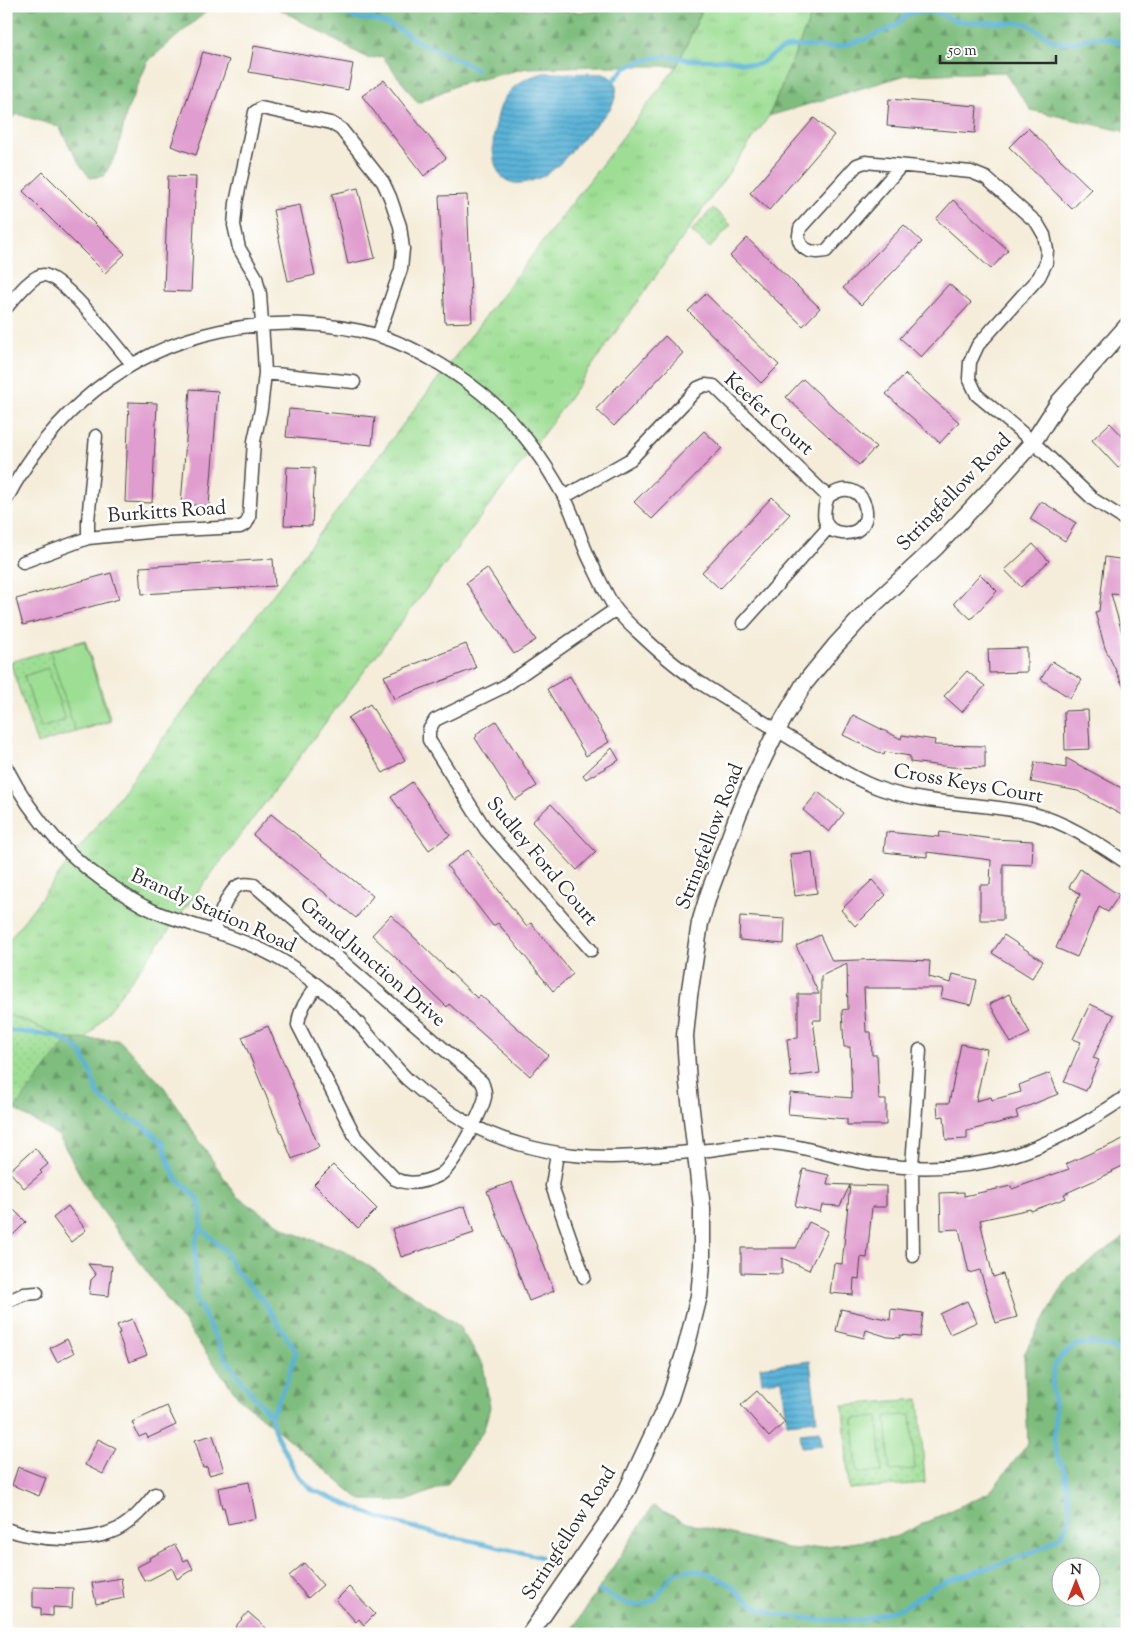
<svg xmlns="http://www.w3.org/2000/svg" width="1133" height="1640" font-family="'Sorts Mill Goudy',serif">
<defs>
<pattern id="grass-tufts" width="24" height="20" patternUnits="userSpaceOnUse" patternTransform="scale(1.25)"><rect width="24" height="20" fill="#9ede94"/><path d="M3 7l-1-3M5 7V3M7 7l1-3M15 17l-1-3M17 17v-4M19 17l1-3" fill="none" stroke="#88bf80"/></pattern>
<pattern id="forest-firs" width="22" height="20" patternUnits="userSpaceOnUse" patternTransform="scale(1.25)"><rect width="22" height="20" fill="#7ebd7e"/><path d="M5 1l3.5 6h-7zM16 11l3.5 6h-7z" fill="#679a67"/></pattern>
<pattern id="park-dots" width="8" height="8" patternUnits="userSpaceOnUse" patternTransform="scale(1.25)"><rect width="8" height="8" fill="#9ede94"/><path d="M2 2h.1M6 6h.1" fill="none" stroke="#88bf80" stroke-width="1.8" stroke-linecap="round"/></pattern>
<pattern id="water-rules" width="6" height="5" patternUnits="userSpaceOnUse" patternTransform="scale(1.25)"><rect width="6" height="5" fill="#5bb3d8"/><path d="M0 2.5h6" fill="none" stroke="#4b92af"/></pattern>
</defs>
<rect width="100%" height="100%" fill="#fff"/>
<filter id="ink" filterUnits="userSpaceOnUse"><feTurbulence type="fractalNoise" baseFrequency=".02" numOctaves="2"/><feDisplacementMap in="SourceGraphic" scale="10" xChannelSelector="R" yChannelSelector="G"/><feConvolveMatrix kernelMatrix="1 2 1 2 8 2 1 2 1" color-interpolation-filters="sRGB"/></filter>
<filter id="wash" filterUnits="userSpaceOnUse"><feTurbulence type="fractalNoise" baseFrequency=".0096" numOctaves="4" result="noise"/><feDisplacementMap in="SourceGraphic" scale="20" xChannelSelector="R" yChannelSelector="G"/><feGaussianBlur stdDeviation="1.12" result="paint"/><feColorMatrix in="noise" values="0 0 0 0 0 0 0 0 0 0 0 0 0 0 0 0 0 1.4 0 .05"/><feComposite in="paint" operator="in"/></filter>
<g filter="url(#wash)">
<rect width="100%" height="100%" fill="#f5edda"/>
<path fill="url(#grass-tufts)" stroke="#648460" d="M704 6H815L769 116 550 425 86 1040 68 1039 6 1014V944L677 66Z"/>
<path fill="url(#forest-firs)" stroke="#547454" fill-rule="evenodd" d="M6 6H226L208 10 148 61 127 111 117 153 104 176 90 178 79 163 59 127 17 114 6 123Z
M274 6H515L525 9 583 12 648 6H704L677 66H599L527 68 457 85 418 103 382 56 369 59Z
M815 6H1127V132L1031 110 1004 72 906 75 769 116Z
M68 1039 119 1040 164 1087 236 1196 291 1232 349 1253 458 1325 483 1365 490 1407 484 1429 447 1485 406 1501 361 1500 239 1398 91 1195 59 1136 12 1108Z
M1127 1235V1634H569L653 1506 687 1523 795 1550 895 1537 990 1492 1028 1444 1024 1354 1069 1276ZM1060 1568H1090V1598H1060Z"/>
<path fill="url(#park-dots)" stroke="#648460" d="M713 208 731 225 710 248 691 231Z
M85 640 111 721 37 744 10 662Z
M6 1014 68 1039 6 1120Z
M919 1399 925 1483 849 1489 843 1405Z"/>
<path fill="#9ede94" stroke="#648460" d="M84 641 109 721 75 731 50 651Z
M48 668 65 720 41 728 24 676Z
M911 1415 915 1469 890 1471 886 1416Z
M878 1417 882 1472 857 1473 853 1419Z"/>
<path fill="url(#water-rules)" stroke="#436f82" d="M544 73 603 74C621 79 618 95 610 109 599 121 588 133 576 145 567 156 557 169 543 176 500 198 488 166 495 128 498 114 500 101 511 90 520 81 531 76 544 73Z
M810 1361 817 1420 787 1423 782 1380 762 1382 760 1367Z
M820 1431 822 1445 802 1447 800 1433Z"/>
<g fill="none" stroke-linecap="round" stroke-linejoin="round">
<path stroke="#5bb3d8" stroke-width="4.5" d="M329 6 355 18 374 20 388 24 402 31 419 42 465 63 477 70
M614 80 624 69 634 64 657 57H674L691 60H730L753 65 760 64 781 49 791 46 837 47 866 39 897 25 905 16 916 12H936L953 20 967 22 1026 23 1052 40 1059 42H1073L1091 38 1103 37 1127 45
M6 1030 56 1036 71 1044 81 1052 90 1070 98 1095 123 1116 143 1125 163 1143 169 1163 176 1178 197 1198 201 1209V1228L195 1243 196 1298 225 1357 247 1388 271 1416 274 1430 297 1475 313 1490 379 1518 444 1536 464 1539 541 1557
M201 1228 225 1251 234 1269 262 1299 296 1351 288 1379 271 1416
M600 1591 630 1605H642L655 1599 672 1575 685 1570 701 1571 715 1576 732 1586 741 1596 760 1609 775 1614 819 1620H863L904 1607 935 1586 953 1579 1008 1561 1040 1549 1061 1536 1066 1527 1070 1515 1065 1471 1056 1454 1054 1439 1055 1410 1052 1384 1054 1366 1063 1355 1076 1345 1091 1343 1111 1347 1127 1355"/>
</g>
<g id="blocks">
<path fill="#e09dcf" d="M254 46 353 64 348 90 249 72Z
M203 52 229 60 196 155 171 146Z
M384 80 446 158 424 176 362 96Z
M889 99 977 106 975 133 887 126Z
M814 118 834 135 769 210 750 193Z
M1028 128 1091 189 1072 209 1009 147Z
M43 172 125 254 105 273 23 191Z
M168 176 196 177 191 292 164 291Z
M358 188 375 258 348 264 332 194Z
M467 195 472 322 445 323 439 196Z
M953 200 1008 250 991 269 936 219Z
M300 205 315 275 288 281 273 210Z
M904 225 922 242 861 305 843 288Z
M747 238 820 308 803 326 730 256Z
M949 284 971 303 921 357 900 338Z
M706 294 779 365 761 383 688 311Z
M665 336 683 353 614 426 596 409Z
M905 374 959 422 940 443 886 394Z
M803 379 876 447 859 465 786 397Z
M190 389 218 391 209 506 181 504Z
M129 402 157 403 152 503 125 502Z
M289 409 375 417 372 445 286 437Z
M1110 423 1127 441V460L1118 468 1092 440Z
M704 431 722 448 652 519 634 502Z
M287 467 315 468 312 526 284 525Z
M772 497 790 514 720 589 702 572Z
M1041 501 1076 523 1065 541 1030 519Z
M1033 544 1049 561 1021 587 1005 570Z
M1105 557 1126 560 1125 572H1127V582L1125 595 1111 594 1127 650V694L1105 648 1095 612 1099 611Z
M273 559 275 586 142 594 140 567Z
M487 568 536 640 514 654 466 583Z
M111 573 119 599 23 625 16 599Z
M980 574 997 591 971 619 954 603Z
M466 644 476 668 394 699 384 676Z
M1027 648V672L989 673 988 649Z
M1052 661 1082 680 1070 698 1041 679Z
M967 671 985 686 962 712 944 696Z
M570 676 609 742 586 756 547 689Z
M370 704 405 760 383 773 348 718Z
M1088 710 1090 749 1065 750 1064 711Z
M853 715 901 739 902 735 935 740 934 745 985 746V768L951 767 910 762V756L885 752 884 755 843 735Z
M496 721 537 786 515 800 475 738 477 736 476 734Z
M612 748 619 760 586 779 583 775Z
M1066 758 1127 791V818L1078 791 1031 782 1035 762 1066 768Z
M412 782 450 835 429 850 391 797Z
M818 792 844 813 829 832 803 810Z
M551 804 596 852 577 870 532 822Z
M271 814 373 896 356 918 253 835Z
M886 832 939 837 940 832 993 839 1033 841 1032 865 1003 864V920H980V885H990L991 860 927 852V857L884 852Z
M468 850 526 926 531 923 573 974 553 991 498 923 493 926 447 866Z
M812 852 817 893 795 896 790 854Z
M1080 869 1119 895 1108 912 1099 907 1077 957 1056 948 1080 894 1069 887Z
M872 880 886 895 855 926 841 910Z
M391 915 477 998 480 995 548 1055 530 1076 449 1004 447 1007 372 935Z
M740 916 785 919 784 944 739 940Z
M820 935 832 961 884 959 930 961 929 977 951 983 953 974 977 980 971 1005 941 998 943 988H864L866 1032H871L872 1055H877L879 1100H886V1125H847V1119L788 1114 790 1093 852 1098 850 1047H844L842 1010 848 1009 847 964 821 976V1020H813L820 1073 791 1077 787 1039 798 1038V994H819L796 946Z
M1004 935 1043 961 1032 978 992 953Z
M1009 994 1030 1033 1011 1043 990 1004Z
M1090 1004 1114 1015 1093 1058 1099 1060 1086 1091 1064 1082 1081 1042 1073 1039Z
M268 1026 319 1147 292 1159 242 1037Z
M961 1044 987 1049 976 1101 991 1097 992 1100 1021 1092 1019 1085 1050 1073 1058 1094 1016 1111 1018 1118 967 1131V1139L946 1140 944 1116 938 1117 937 1103H949Z
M1127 1137V1164L1112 1171 1113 1172 1064 1194 1066 1198 1031 1211 1030 1209 980 1220 993 1277 1003 1274 1017 1317 996 1323 980 1270 969 1273 959 1229 941 1230 940 1193 964 1192V1196L1011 1186 1012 1189 1069 1169 1066 1164 1102 1148V1149Z
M35 1148 48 1164 40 1171 42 1173 24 1188 9 1171Z
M333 1165 377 1209 358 1228 314 1184Z
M803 1169 829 1175 827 1184 850 1185 840 1206 822 1205 820 1212 795 1206Z
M512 1182 554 1291 529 1301 487 1191Z
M850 1185 886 1186V1207H872L867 1258 861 1257 859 1279 854 1278 853 1295 830 1293 834 1263 842 1264Z
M68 1206 86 1230 71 1242 53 1218Z
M465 1206 474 1233 401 1257 392 1229Z
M14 1210 26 1222 12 1236 6 1230V1217Z
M809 1222 828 1231 809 1270 782 1258V1274L741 1273V1248H796Z
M88 1264 112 1266 109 1296 89 1294 91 1280 96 1275Z
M967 1301 977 1322 950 1334 940 1314Z
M841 1309 890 1320 891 1309 923 1313 920 1337 900 1335V1338L888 1337 866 1330 864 1338 836 1331Z
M132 1319 147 1355 129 1362 118 1334 120 1333 117 1325Z
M67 1339 74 1353 57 1362 50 1348Z
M757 1391 785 1422 769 1437 741 1405Z
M167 1406 176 1425 148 1438 146 1434 139 1437 132 1422Z
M213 1435 224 1471 209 1475 207 1467 203 1468 195 1440Z
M98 1439 116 1448 103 1474 85 1465Z
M18 1467 46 1478 39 1496 12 1485Z
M249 1482 256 1518 228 1524 224 1507 222 1508 218 1488Z
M175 1545 184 1561 188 1559 193 1569 177 1579 172 1568 149 1580H144L137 1567 150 1560 149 1558Z
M304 1563 323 1585 308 1598 289 1576Z
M121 1578 124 1598 96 1604 92 1583Z
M33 1587 73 1588 72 1608 53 1607V1616L41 1615V1608L33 1607Z
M349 1587 375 1614 364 1625 359 1619 356 1622 336 1600Z
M248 1612 273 1634H242L235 1627Z"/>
</g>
</g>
<g filter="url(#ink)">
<use href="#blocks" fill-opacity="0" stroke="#494845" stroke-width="1"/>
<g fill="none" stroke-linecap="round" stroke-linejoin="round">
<defs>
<path id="street" d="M901 166 826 251C816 253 803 253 799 240 798 237 800 231 800 228L857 165 865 162 971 172 986 178 1037 223 1044 235 1047 250 1046 263 1039 277 978 345 970 362 969 378 977 395 1033 442 1094 500 1127 521
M6 308C14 299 32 275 43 275 62 274 119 348 132 364
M265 373 354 382
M564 497 631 459 698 388 705 385 714 386 828 497C867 468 883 537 842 533 821 531 822 512 828 497
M6 500C50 415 125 351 220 331 271 320 329 321 380 336 420 349 463 376 494 404 522 429 544 461 562 493 574 513 579 537 589 558 597 574 605 593 615 608 622 617 631 626 639 633 660 653 681 671 705 686 735 705 765 723 795 741 823 758 850 778 881 789 930 806 984 802 1034 814 1068 823 1098 844 1127 863
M88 538V521L96 436
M23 562 88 538 159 531 240 527 246 524 249 518 254 441 261 409 265 373 264 354 260 294 256 277 239 248 234 225 236 203 255 112 261 108 331 123 341 129 383 182 390 197 400 226 403 249 401 269 378 336
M743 623 829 527
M6 767C33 820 71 862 122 893 134 901 148 909 161 914 202 929 244 938 281 960 303 973 324 990 343 1007 366 1029 384 1056 407 1079 426 1096 447 1111 470 1124 499 1140 541 1152 574 1155 617 1160 665 1154 709 1150 727 1148 747 1143 766 1143 805 1144 841 1161 880 1165 981 1176 1045 1153 1127 1096
M213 931C218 920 228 891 238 886 243 883 249 884 254 885L482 1082C484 1088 486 1091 485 1097 482 1112 453 1167 440 1175 426 1182 410 1186 395 1179L356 1138 298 1025C299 1009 308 998 317 986
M591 950 486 830 429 740V730L435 720 503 687 616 609
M557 1153 552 1186 584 1277
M913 1256 912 1166 920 1050
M6 1302 24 1294 37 1293
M6 1529C38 1541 87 1544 118 1529 133 1521 144 1508 155 1494"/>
<path id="secondary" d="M530 1634 613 1514 627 1490 670 1398 686 1348 699 1296 702 1264V1208L688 1083 685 1036 689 996 700 923 709 893 738 815 750 786 777 730 804 684 835 646 871 607 936 547 997 482 1033 442 1059 402 1127 326"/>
</defs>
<use href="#street" stroke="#494845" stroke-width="15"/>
<use href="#secondary" stroke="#494845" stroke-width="19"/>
<use href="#street" stroke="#fff" stroke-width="12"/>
<use href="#secondary" stroke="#fff" stroke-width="16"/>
</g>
</g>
<g text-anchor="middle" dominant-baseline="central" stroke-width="5" stroke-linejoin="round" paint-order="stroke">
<g font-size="20" fill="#2b2b2b" stroke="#fff">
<text transform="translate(768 415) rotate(42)">Keefer Court</text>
<text transform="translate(955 493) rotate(-46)">Stringfellow Road</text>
<text transform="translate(167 513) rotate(-4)">Burkitts Road</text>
<text transform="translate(968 785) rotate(10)">Cross Keys Court</text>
<text transform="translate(711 837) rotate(-69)">Stringfellow Road</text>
<text transform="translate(541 862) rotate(50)">Sudley Ford Court</text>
<text transform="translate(213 912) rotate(24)">Brandy Station Road</text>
<text transform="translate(372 963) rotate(41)">Grand Junction Drive</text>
<text transform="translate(570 1534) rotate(-57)">Stringfellow Road</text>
</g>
</g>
<rect width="1133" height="1640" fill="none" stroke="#fff" stroke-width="25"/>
<g transform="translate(1076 1582)"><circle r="24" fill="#ffffff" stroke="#aaaaaa"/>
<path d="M0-4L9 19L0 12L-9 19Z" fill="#c8321e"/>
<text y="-8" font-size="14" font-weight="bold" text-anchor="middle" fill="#2b2b2b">N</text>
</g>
<path d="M940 55v8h116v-8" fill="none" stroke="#2b2b2b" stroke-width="2.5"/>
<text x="948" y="55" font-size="15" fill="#2b2b2b" stroke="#ffffff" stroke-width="4" paint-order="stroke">50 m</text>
</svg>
